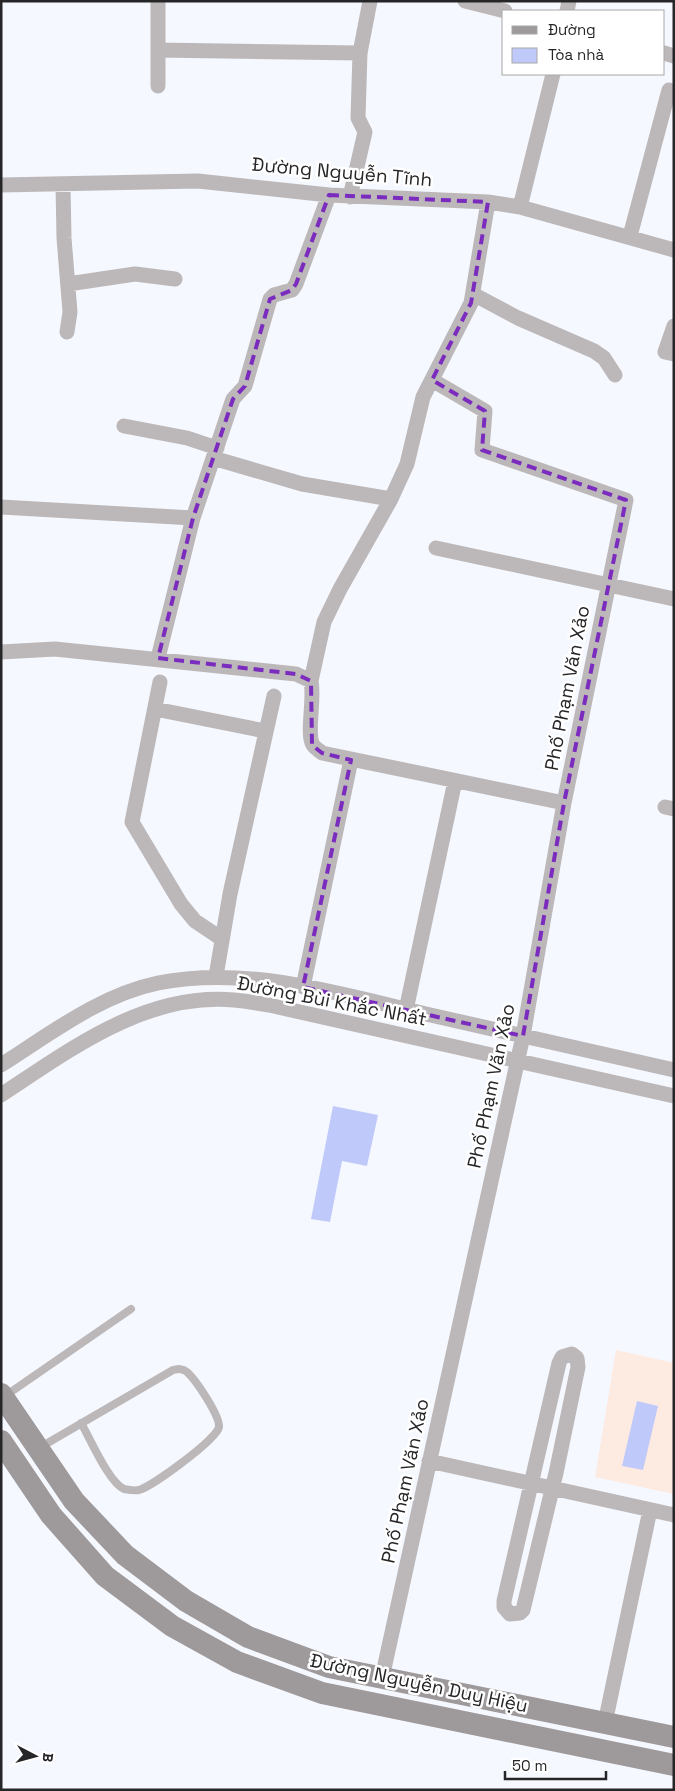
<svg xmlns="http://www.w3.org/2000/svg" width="675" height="1791" font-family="'Space Grotesk',sans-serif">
<rect width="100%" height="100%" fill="#f6f8ff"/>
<path fill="#fdeae1" d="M616 1350 674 1363V1494L595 1477Z"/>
<path fill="#c0cafa" d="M333 1106 378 1115 367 1166 342 1161 330 1222 311 1219Z
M637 1401 658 1406 643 1470 622 1466Z"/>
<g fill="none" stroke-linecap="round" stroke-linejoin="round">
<path stroke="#bcb8b9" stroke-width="8" d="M5 1396 131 1309
M39 1448 173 1370C178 1369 182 1368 187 1372 196 1380 220 1416 219 1427 217 1439 153 1486 139 1490 135 1491 129 1490 124 1489 109 1483 90 1438 81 1423"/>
<path stroke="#bcb8b9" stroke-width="15" d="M465 1 505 11
M567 11 569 1
M158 50 360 53
M664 53 674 56
M158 86V3
M1 185 198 181 329 195 488 202 520 207 674 250
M63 185 64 238 70 312 67 332
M350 197 365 132 358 118 360 53 370 1
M520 207 553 74
M630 236 669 90
M68 284 135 274 175 279
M473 294 518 318 594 351 604 358 615 375
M674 326 665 352 674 354
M124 426 187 438 217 448
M213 458 302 484 391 499
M1 507 193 518
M436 548 674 599
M1 652 55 649 296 674 311 681C315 699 306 734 313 745 315 748 320 751 322 753L564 803
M158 658 193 518 233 399 245 386 270 299 274 295 292 290 296 284 329 195
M311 681 324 622 340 589 391 499 407 464 423 397 471 303 488 202
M160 682 132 822 181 904 195 921 222 939
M155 709 265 731
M665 807 674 809
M216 976 230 894 274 696
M303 987 351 760
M406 1010 455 781
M1 1065C50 1034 100 995 158 983 248 965 339 994 426 1014 509 1033 591 1051 674 1070
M1 1095C71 1049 146 992 234 1000 246 1001 257 1003 269 1005L674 1096
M572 1354 577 1358 578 1367 556 1473 523 1610 520 1613 510 1614 504 1607V1601L559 1363 562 1357Z
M429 1461 674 1515
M382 1678 523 1036 564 803 626 500 482 450 485 411 432 380
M605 1723 650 1510"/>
<path stroke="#9e999a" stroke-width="22" d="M1 1394 74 1501 125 1555 186 1601 248 1637 329 1667 674 1737
M1 1441 51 1515 105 1576 172 1626 237 1662 322 1693 674 1765"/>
</g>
<path fill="none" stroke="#7b2cbf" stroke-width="4" stroke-dasharray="10 6" stroke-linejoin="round" d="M329 195 488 202 471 303 432 380 485 411 482 450 626 500 564 803 523 1036 303 987 351 760 322 753 312 745 311 681 296 674 158 658 193 518 233 399 245 386 270 299 292 290 296 284Z"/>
<g text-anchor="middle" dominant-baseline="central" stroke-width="5" stroke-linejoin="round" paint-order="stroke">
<g font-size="19" fill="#262629" stroke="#fff">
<text transform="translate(342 172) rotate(5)">Đường Nguyễn Tĩnh</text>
<text transform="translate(567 688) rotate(-79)">Phố Phạm Văn Xảo</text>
<text transform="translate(332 1001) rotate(11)">Đường Bùi Khắc Nhất</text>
<text transform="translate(491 1086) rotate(-78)">Phố Phạm Văn Xảo</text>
<text transform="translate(405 1481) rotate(-78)">Phố Phạm Văn Xảo</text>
<text transform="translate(419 1683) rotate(12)">Đường Nguyễn Duy Hiệu</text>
</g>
</g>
<rect width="675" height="1791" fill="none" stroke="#262629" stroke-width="5"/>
<rect x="502" y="10" width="162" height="65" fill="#ffffff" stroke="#a8a8a9"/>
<rect x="512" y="26" width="25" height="8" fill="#9e999a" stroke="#a8a8a9"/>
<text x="548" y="35" font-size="15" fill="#262629">Đường</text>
<rect x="512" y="48" width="25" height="15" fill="#c0cafa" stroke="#a8a8a9"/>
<text x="548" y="60" font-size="15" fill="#262629">Tòa nhà</text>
<g transform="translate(35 1756) rotate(96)" stroke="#ffffff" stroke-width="4" paint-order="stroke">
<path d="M0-4L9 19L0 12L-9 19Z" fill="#262629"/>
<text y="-8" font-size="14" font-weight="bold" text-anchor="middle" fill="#262629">B</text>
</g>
<path d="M505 1771v8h101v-8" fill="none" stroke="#262629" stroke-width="2.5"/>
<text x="512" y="1771" font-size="15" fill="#262629" stroke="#ffffff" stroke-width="4" paint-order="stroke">50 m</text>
</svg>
